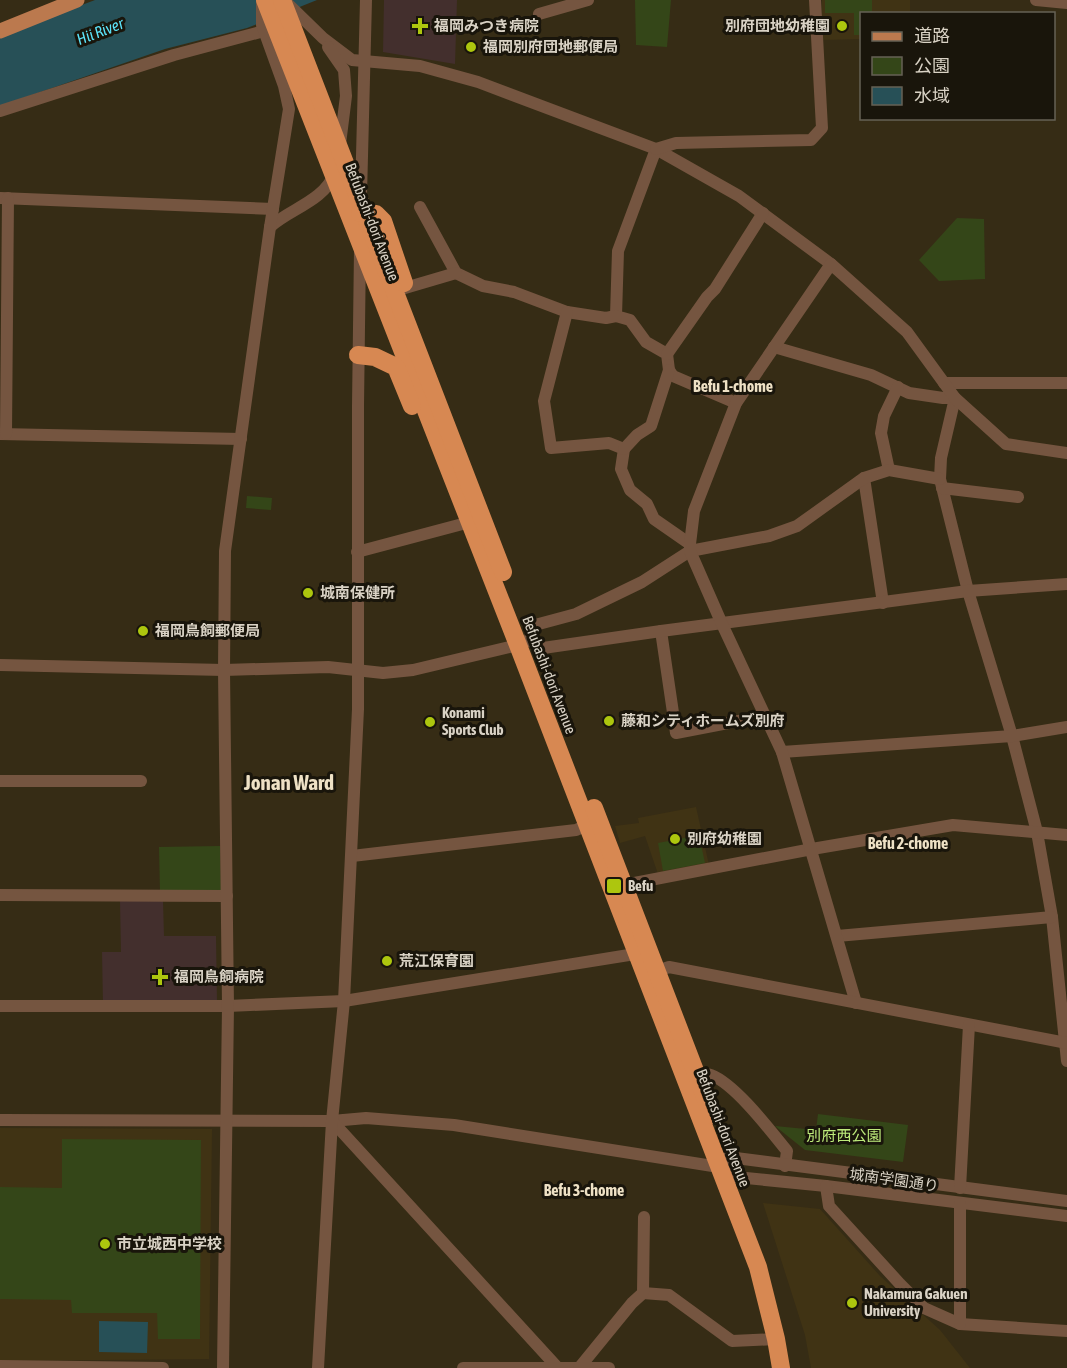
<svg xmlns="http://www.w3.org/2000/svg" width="1067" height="1368" viewBox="0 0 1067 1368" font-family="'Asap Condensed','Noto Sans JP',sans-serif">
  <rect width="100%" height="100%" fill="#362c15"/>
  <g fill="#403314">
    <polygon points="822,0 910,0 910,13 862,14 861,39 822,40"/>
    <polygon points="696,807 709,865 658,874 645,836 620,843 615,826 639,823 638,818"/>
    <polygon points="0,1128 212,1129 209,1359 0,1361"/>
    <polygon points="763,1203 820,1209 880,1276 940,1330 970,1368 811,1368 805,1335"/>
  </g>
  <g fill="#432f2d">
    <polygon points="384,0 457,0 455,64 383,52"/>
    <polygon points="163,900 164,936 216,936 217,1002 103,1005 102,952 121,952 120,901"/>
  </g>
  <g fill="#344618">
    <polygon points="635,0 671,0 667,47 636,45"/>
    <polygon points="825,0 872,0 872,13 862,14 861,35 854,35 854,13 825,13"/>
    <polygon points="957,218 984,219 985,279 939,281 919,260"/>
    <polygon points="247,496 272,498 271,510 246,508"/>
    <polygon points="699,835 705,863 663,871 658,843"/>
    <polygon points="220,846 221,890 160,892 159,847"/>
    <polygon points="818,1114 908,1125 903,1162 805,1150 775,1126 816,1130"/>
    <polygon points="62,1139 201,1140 200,1339 158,1339 157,1313 72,1313 71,1300 0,1299 0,1187 62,1188"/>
  </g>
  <g fill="#275057">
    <polygon points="95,0 317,0 247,28 165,49 0,106 0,36"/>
    <polygon points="99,1321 148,1322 147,1353 99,1352"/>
  </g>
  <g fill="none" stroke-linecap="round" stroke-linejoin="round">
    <g stroke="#755540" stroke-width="12">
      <polyline points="1036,0 1067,3"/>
      <polyline points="287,3 323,38 352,60 420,66 478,82 656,149 739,196 831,264"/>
      <polyline points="539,14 588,0"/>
      <polyline points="328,47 344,70 346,96 340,144"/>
      <polyline points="0,111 174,55 264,31"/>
      <polyline points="656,149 618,251 616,316 630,320 646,342 667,354 669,370 673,376 736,403"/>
      <polyline points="656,149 676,143 811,140 822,128 815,0"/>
      <polyline points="361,195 366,0"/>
      <polyline points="0,198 273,209"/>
      <polyline points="420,207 456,273 483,286 514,292 567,312 606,318 616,316"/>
      <path d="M270,227C291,208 323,202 335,173"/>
      <polyline points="405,288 456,273"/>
      <polyline points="567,312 544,401 551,448 609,443 624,449 621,469 630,490 647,504 654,519 690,544"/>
      <polyline points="774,347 871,375 909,393 943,398 955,398 941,458 940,479 968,591 1012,736 1037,832 1052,917 1067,1061"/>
      <polyline points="667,354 707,297 715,289 763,213"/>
      <polyline points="944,383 1067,383"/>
      <polyline points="0,434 241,439"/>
      <polyline points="6,434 8,198"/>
      <polyline points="624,449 637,435 651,426 669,370"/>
      <polyline points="889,470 881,433 884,416 898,387"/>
      <polyline points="864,478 883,603"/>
      <polyline points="942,488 1018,497"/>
      <polyline points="357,552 470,522"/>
      <polyline points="661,631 676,733 765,716"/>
      <polyline points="529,640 543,648 661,631 968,591 1067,584"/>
      <polyline points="0,665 224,670 328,667 383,673 413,670 518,645 529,640 535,625 576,614 642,582 690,551 769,536 797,526 864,478 889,470 940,479"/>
      <polyline points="782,752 1012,736 1067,727"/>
      <polyline points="0,781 141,781"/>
      <polyline points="352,856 576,830 587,825"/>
      <polyline points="624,885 812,849 953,825 1067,835"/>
      <polyline points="0,895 227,896"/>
      <polyline points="837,936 1052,917"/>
      <polyline points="856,1003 782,752 722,624 690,551 690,544 694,511 736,403 831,264 907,332 955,398 1006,444 1067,453"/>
      <polyline points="0,1006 228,1006 344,1001 635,954 657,971 669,967 1067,1043"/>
      <path d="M697,1075C701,1075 706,1073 711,1075C735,1084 770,1130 787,1151L785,1166"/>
      <polyline points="0,1120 332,1121 366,1118 454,1125 719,1167 736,1177 826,1186 1067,1216"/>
      <polyline points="332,1121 558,1368"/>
      <polyline points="719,1167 728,1157 1067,1201"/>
      <polyline points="826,1186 829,1206 900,1284 924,1308 960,1324 1067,1331"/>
      <polyline points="960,1188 969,1025"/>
      <polyline points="643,1293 669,1295 732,1341 776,1339"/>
      <polyline points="960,1324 960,1204"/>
      <polyline points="0,1366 163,1368"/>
      <polyline points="223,1368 228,1006 224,670 225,551 270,227 289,109 284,86 262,25 262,1"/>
      <polyline points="318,1368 332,1121 344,1001 358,709 358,406 360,249"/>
      <polyline points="463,1368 609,1368"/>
      <polyline points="579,1368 632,1303 643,1293 644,1217"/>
    </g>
    <polyline stroke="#bb794e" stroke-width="15" points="0,31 77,0"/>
    <g stroke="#d78852" stroke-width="18">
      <polyline points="265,0 518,645 758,1267 776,1339 781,1368"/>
      <polyline points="282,0 503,572"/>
      <polyline points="360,213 376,214 383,221 404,283"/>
      <polyline points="358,355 375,357 396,367 412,406"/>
      <polyline points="594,808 712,1115"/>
    </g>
  </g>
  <g fill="#adc60e" stroke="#19150b" stroke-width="2">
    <path d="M417 17h6v6h6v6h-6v6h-6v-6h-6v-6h6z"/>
    <circle cx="842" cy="26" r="6"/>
    <circle cx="471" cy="47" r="6"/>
    <circle cx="308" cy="593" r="6"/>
    <circle cx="143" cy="631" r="6"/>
    <circle cx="609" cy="721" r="6"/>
    <circle cx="430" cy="722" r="6"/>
    <circle cx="675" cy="839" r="6"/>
    <rect x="606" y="878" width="16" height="16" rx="3"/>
    <circle cx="387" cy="961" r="6"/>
    <path d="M157 968h6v6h6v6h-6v6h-6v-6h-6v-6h6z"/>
    <circle cx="105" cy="1244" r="6"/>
    <circle cx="852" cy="1303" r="6"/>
  </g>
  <g text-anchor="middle" stroke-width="6" stroke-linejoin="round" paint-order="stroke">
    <g font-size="15" font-weight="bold" fill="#d9d2c5" stroke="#19150b" text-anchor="start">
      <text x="434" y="31">福岡みつき病院</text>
      <text x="830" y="31" text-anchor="end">別府団地幼稚園</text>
      <text x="483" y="52">福岡別府団地郵便局</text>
      <text x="320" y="598">城南保健所</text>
      <text x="155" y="636">福岡鳥飼郵便局</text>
      <text x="442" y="718">Konami<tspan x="442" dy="17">Sports Club</tspan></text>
      <text x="621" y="726">藤和シティホームズ別府</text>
      <text x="687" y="844">別府幼稚園</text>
      <text x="628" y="891">Befu</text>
      <text x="399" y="966">荒江保育園</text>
      <text x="174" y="982">福岡鳥飼病院</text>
      <text x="117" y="1249">市立城西中学校</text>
      <text x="864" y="1299">Nakamura Gakuen<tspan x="864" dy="17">University</tspan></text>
    </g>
    <g font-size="15" fill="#d9d2c5" stroke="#19150b">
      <text transform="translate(372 222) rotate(69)" y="5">Befubashi-dori Avenue</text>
      <text transform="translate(549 675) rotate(69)" y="5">Befubashi-dori Avenue</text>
      <text transform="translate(723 1128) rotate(69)" y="5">Befubashi-dori Avenue</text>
      <text transform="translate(894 1180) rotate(8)" y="5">城南学園通り</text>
    </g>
    <g font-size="15" fill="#beeb7b" stroke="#19150b">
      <text x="844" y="1141">別府西公園</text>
    </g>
    <g font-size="16" font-style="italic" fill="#5ce3f9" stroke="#19150b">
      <text transform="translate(100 31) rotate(-21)" y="6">Hii River</text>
    </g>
    <g font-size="16" font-weight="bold" fill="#eee1c5" stroke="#19150b">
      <text x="733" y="392">Befu 1-chome</text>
      <text x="908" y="849">Befu 2-chome</text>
      <text x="584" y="1196">Befu 3-chome</text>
    </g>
    <g font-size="21" font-weight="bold" fill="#eee1c5" stroke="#19150b">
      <text x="289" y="790">Jonan Ward</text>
    </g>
  </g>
  <rect x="860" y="12" width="195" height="108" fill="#19150b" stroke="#666155" stroke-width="1.5"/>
  <rect x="872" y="32" width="30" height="9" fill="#bb794e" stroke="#666155" stroke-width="1.5"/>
  <text x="914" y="42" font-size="18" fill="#d9d2c5">道路</text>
  <rect x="872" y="57" width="30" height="18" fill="#344618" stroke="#666155" stroke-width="1.5"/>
  <text x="914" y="72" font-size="18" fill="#d9d2c5">公園</text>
  <rect x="872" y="87" width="30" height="18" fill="#275057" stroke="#666155" stroke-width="1.5"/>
  <text x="914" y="102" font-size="18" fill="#d9d2c5">水域</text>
</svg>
